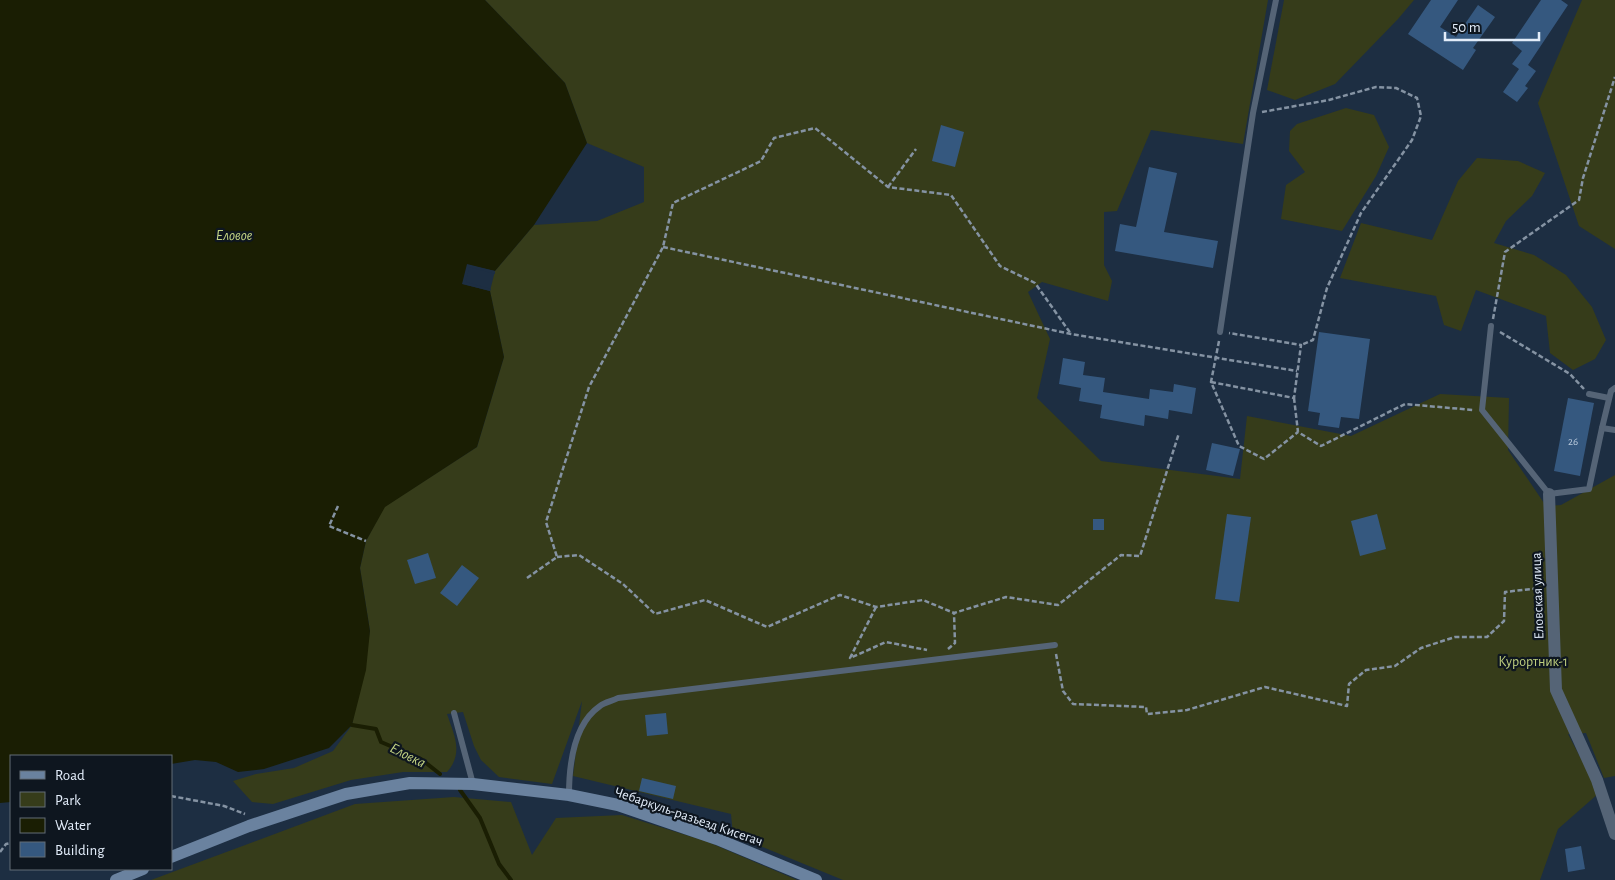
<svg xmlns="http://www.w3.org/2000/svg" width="1615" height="880" viewBox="0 0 1615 880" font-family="'Alegreya Sans',sans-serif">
  <rect width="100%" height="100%" fill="#1d2e42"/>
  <g fill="#363c1a">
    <path d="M485,0H1268L1243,144L1151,130L1117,211L1104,212V265L1112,281L1108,301L1042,282L1028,292L1050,339L1037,398L1101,461L1240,479L1247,416L1351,436L1440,394L1509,398L1508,450L1546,506L1561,505L1615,475V776L1604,778L1586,733L1568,734L1599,793L1558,829L1540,880H843L733,835L731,814L573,776L582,701L552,784L499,777L481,760L474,746L463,712L447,714C454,735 464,753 447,772H403L351,780L273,804L252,802L233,781L256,774L294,768L333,751L352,725L370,631L360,568L366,541L384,507L477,447L504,357L490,291L495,271L534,225L597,221L644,202V167L587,143L565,83Z"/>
    <polygon points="1284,0 1414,0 1398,19 1335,84 1295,100 1267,90"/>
    <polygon points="1582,0 1615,0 1615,249 1579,226 1538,103"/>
    <polygon points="1346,108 1374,115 1389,147 1376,176 1342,231 1281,219 1286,185 1305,172 1289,151 1290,131 1297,124"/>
    <polygon points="1477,158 1518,161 1545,173 1532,196 1506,221 1494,243 1534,255 1566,275 1592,307 1606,340 1595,359 1573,370 1550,353 1546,316 1476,290 1461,331 1444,325 1436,296 1340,278 1361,223 1432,240 1458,181"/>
    <polygon points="454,797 511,802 532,855 556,818 622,815 708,842 797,880 151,880 355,804"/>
  </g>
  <polygon fill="#1a1e03" points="0,0 485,0 565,83 587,143 534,225 495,271 468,265 463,284 490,291 504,357 477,447 385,507 366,541 360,568 370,631 366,670 352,725 329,748 264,769 238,772 216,762 195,760 171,764 171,756 11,756 11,802 0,803"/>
  <polygon fill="#1d2e42" points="467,264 495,271 495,274 469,267 466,282 491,289 490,291 462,284"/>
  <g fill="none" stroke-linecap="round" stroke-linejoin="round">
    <g stroke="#1a1e03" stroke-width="4">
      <polyline points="352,725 376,729 381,742 421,759 440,774"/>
      <polyline points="460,790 480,818 499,864 511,880"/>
    </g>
  </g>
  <g fill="#35587f">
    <polygon points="1431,0 1458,0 1440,27 1456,37 1478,5 1495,17 1473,48 1476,50 1463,70 1408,34"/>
    <polygon points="1541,0 1561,0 1568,5 1528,65 1536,71 1525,86 1528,88 1517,102 1503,92 1519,69 1512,64 1522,51 1512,43"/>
    <polygon points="941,125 964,132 955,167 932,161"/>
    <polygon points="1149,167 1177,173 1164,232 1218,241 1213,268 1115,251 1120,224 1136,227"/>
    <polygon points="1319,332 1370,339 1359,419 1341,417 1339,428 1318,425 1320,413 1308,411"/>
    <polygon points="1063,358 1085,362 1083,375 1105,378 1103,392 1149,399 1150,389 1173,392 1174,384 1196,388 1192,414 1169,410 1168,419 1145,415 1144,426 1100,418 1102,405 1079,401 1081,388 1059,384"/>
    <polygon points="1568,398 1594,403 1580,476 1554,471"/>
    <polygon points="1212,443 1240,449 1233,476 1206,470"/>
    <polygon points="1227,514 1251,517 1239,602 1215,599"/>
    <polygon points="1377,514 1386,549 1360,556 1351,521"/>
    <rect x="1093" y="519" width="11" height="11"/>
    <polygon points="428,553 436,578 415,584 407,560"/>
    <polygon points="462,565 479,578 457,606 440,593"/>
    <polygon points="666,713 668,734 647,736 645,715"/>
    <polygon points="642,778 676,786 673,799 639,791"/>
    <polygon points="1581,846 1585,869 1568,872 1565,849"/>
  </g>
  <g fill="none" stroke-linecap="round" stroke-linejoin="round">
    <g stroke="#8593a3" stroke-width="2.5" stroke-dasharray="5 2.5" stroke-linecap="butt">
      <polyline points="1262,112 1329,100 1376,87 1396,88 1417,98 1421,116 1412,140 1361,213 1327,288 1313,340 1301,345"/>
      <polyline points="888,187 916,149"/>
      <polyline points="663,247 1071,334 1297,371"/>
      <polyline points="1493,319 1505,252 1579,200 1583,178 1615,77"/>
      <polyline points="1500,332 1570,374 1584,389"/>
      <polyline points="1219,341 1211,382 1239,446 1264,459 1298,432"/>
      <polyline points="1211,382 1294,398 1301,345 1229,333"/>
      <polyline points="1294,398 1298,432 1321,446 1405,404 1473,410"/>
      <polyline points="338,506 329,526 366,541"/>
      <polyline points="557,557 579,555 623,584 655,614 705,600 767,627 840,595 876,607 923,600 954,613 1006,597 1058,605 1121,555 1140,556 1179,433"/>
      <polyline points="527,578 557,557 546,522 589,387 663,247 673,203 761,161 774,138 815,128 888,187 951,195 1000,266 1035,283 1071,334"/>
      <polyline points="876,607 850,658 886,642 927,650"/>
      <polyline points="948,649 955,643 954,613"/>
      <polyline points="1056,654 1063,691 1073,704 1146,707 1147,714 1187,710 1265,687 1347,706 1349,684 1366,670 1395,666 1421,648 1455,637 1487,637 1504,621 1505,592 1540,588"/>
      <polyline points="171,796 224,806 245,814"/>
      <polyline points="0,852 6,844 11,843"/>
    </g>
    <g stroke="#556476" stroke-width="6">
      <polyline points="1491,326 1482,410 1549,494 1589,489 1602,428 1615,430"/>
      <polyline points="1220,332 1253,113 1276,0"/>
      <polyline points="1589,394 1609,398"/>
      <polyline points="1602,428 1611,391 1615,388"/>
      <polyline points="454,713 473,784"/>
      <path d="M569,795C569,765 574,724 600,706C605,702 613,701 618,698L1055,645"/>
    </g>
    <polyline stroke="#556476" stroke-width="12" points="1549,494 1556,690 1597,780 1615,834"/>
    <g stroke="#6a829f" stroke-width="12">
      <polyline points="171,857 249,826 346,794 410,783 473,784 569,795 618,805 717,839 816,880"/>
      <polyline points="116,880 143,869"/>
    </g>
  </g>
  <g text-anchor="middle" stroke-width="4.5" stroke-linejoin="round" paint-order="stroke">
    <g font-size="11" fill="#b8c8db">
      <text x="1573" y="445">26</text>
    </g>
    <g font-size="14" fill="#e3edfa" stroke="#0e161f">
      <text transform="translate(1537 596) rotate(-92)" y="5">Еловская улица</text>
      <text transform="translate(689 816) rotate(19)" y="5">Чебаркуль-разъезд Кисегач</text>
    </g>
    <g font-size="14" fill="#c0d07f" stroke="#0e161f">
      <text x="1533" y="666">Курортник-1</text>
    </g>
    <g font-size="15" font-style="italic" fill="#c4d483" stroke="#0e161f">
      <text x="234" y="240">Еловое</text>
      <text transform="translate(408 755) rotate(27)" y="5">Еловка</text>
    </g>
  </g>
  <rect x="10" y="755" width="162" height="115" fill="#0e161f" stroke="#636c77"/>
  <rect x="20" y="771" width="25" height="8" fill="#6a829f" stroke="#636c77"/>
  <text x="55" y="780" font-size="15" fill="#e3edfa">Road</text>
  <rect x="20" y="792" width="25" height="15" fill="#363c1a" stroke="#636c77"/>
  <text x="55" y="805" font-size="15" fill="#e3edfa">Park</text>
  <rect x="20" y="818" width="25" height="15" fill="#1a1e03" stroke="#636c77"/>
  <text x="55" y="830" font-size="15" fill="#e3edfa">Water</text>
  <rect x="20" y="842" width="25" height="15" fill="#35587f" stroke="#636c77"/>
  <text x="55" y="855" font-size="15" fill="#e3edfa">Building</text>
  <path d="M1445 32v8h94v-8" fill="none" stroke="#e3edfa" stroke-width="2.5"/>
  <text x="1452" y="32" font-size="15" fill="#e3edfa" stroke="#0e161f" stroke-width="4" paint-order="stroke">50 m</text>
</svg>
